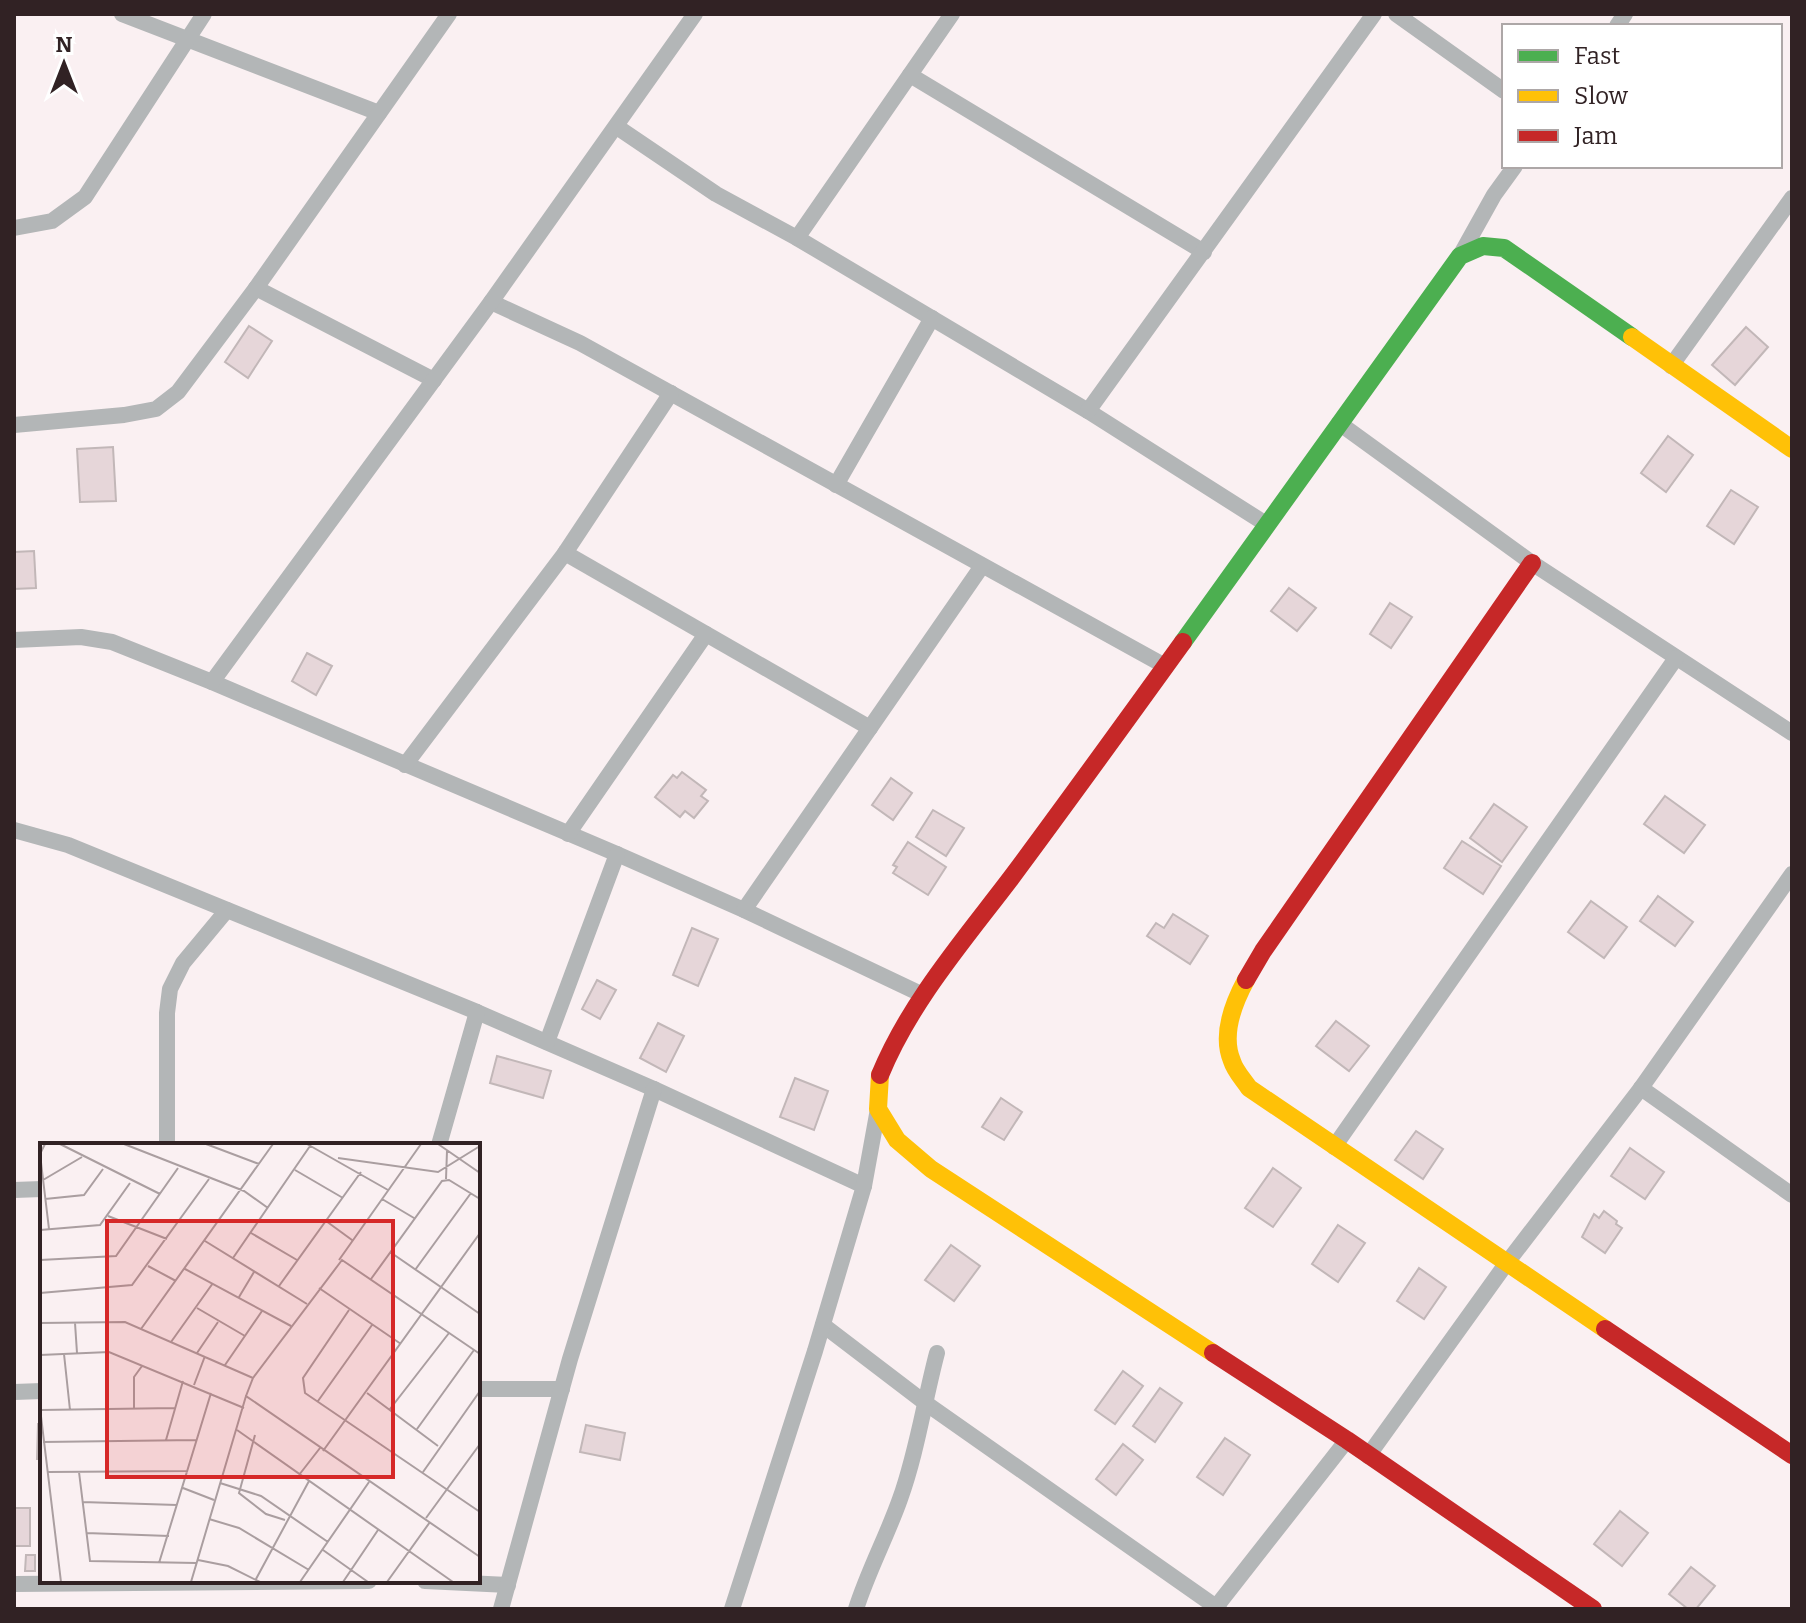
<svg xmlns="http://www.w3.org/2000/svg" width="1806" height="1623" viewBox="0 0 1806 1623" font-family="Bitter,serif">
  <rect width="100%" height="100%" fill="#faf0f2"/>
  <g fill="#e6d6d9" stroke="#c2b7b8" stroke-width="2">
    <polygon points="249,326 272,341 248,378 225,362"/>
    <polygon points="1746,327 1768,347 1735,385 1712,365"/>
    <polygon points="1668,436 1693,455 1666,492 1641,473"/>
    <polygon points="113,447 116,501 80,502 77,449"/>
    <polygon points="1731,490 1758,507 1734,544 1707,526"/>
    <polygon points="34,551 36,588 14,589 14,552"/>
    <polygon points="1289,588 1316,608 1297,631 1271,611"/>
    <polygon points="1390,603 1412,617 1391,648 1370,634"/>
    <polygon points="307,653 332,666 316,695 292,681"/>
    <polygon points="682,772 706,790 701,796 708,801 694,818 685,811 680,817 655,797 673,775 677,778"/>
    <polygon points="891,778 912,793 893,820 872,805"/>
    <polygon points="1665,796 1705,825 1684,853 1644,824"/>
    <polygon points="1494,804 1527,827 1502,862 1470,838"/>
    <polygon points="933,810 964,828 946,856 916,837"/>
    <polygon points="1462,841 1501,866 1483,894 1444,868"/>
    <polygon points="908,842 946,867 928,895 893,873 897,867 893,865"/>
    <polygon points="1658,896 1693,922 1675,946 1640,921"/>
    <polygon points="1591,901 1627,927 1604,958 1568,932"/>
    <polygon points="1173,914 1208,936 1190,964 1147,936 1156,923 1164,928"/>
    <polygon points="692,928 718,939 698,986 673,975"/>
    <polygon points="597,980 616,990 600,1019 582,1009"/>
    <polygon points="1336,1021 1369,1046 1349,1071 1316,1046"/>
    <polygon points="658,1023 684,1036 666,1072 640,1058"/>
    <polygon points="497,1056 551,1071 543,1098 490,1083"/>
    <polygon points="795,1078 828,1091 814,1130 780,1117"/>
    <polygon points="1001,1098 1022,1112 1004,1140 982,1127"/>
    <polygon points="1416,1131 1443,1149 1423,1179 1395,1160"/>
    <polygon points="1630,1148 1664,1172 1645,1199 1611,1176"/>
    <polygon points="1273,1168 1301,1188 1273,1227 1245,1208"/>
    <polygon points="1604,1211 1617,1221 1616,1224 1622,1228 1605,1253 1582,1237 1594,1214 1599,1218"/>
    <polygon points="1338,1225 1365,1243 1338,1282 1312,1264"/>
    <polygon points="951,1245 980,1266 954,1301 925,1280"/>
    <polygon points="1419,1268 1446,1287 1424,1319 1397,1301"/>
    <polygon points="1123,1371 1143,1386 1115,1424 1095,1410"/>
    <polygon points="1160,1388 1182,1403 1155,1442 1133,1426"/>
    <polygon points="38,1424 42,1424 42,1459 37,1459"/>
    <polygon points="586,1425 625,1433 620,1460 580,1452"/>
    <polygon points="1225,1438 1250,1455 1223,1495 1197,1477"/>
    <polygon points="1123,1444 1143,1460 1116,1495 1096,1479"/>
    <rect x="14" y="1508" width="16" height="38"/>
    <polygon points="1620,1511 1648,1533 1622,1566 1594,1544"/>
    <polygon points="26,1555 35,1555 35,1571 25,1571"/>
    <polygon points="1691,1567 1715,1586 1696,1609 1688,1609 1669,1594"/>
  </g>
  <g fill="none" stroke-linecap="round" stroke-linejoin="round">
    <g stroke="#b3b6b7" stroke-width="16">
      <polyline points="122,14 379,113"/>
      <polyline points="1396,14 1504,91"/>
      <polyline points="1617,26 1625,14"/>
      <polyline points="910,75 1204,252"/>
      <polyline points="617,127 716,194 797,238 1088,411 1266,524"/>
      <polyline points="14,228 52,221 85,197 204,14"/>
      <polyline points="797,238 952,14"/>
      <polyline points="1460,256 1494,195 1515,166"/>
      <polyline points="256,288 434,380"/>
      <polyline points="491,302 580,343 1165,666"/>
      <polyline points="1671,366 1792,198"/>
      <polyline points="1088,411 1374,14"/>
      <polyline points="1339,423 1532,563 1792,733"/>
      <polyline points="14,425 124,415 156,409 178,392 256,288 449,14"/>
      <polyline points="836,485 932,318"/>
      <polyline points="565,553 870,728"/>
      <polyline points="14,640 81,637 112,642 212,682 617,854 744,910 923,995"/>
      <polyline points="212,682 491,302 695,14"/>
      <polyline points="405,765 565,553 671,393"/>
      <polyline points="14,830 68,845 477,1012 654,1089 864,1186"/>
      <polyline points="568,834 706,634"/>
      <polyline points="744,910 982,566"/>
      <polyline points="547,1042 617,854"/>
      <polyline points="1641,1088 1792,1195"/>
      <polyline points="167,1145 167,1013 170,989 183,963 227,910"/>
      <polyline points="439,1145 477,1012"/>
      <polyline points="1334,1147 1676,658"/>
      <polyline points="14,1190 42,1189"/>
      <polyline points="823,1325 924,1402 1219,1609"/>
      <polyline points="478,1389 562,1389"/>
      <polyline points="14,1392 42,1391"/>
      <polyline points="1368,1456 1506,1264 1641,1088 1792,874"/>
      <polyline points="425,1581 508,1585"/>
      <polyline points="14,1584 369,1581"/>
      <polyline points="1216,1607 1347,1440"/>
      <polyline points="501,1609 570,1359 654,1089"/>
      <polyline points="732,1609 815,1351 864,1186 878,1109"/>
      <path d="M856,1609C868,1571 887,1536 900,1499C917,1452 924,1402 937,1353"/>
    </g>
    <polyline stroke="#4caf50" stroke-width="18" points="1183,642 1460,256 1483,246 1504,248 1632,337"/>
    <g stroke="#ffc107" stroke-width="18">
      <polyline points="1632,337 1792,449"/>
      <path d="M1246,980C1233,1004 1221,1035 1232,1061C1235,1071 1243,1079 1249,1088L1605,1329"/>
      <polyline points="880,1075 878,1109 897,1140 931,1169 1213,1353"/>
    </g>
    <g stroke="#c62828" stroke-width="18">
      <polyline points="1246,980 1263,951 1532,563"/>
      <path d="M880,1075C910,1002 964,940 1011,878C1069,800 1126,721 1183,642"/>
      <polyline points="1605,1329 1792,1455"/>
      <polyline points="1213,1353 1347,1440 1593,1609"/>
    </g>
  </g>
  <g transform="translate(40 1143)">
    <rect width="440" height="440" fill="#faf0f2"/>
    <path fill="none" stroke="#aa9ea0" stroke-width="2" d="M5,1L0,11L9,86M20,1L120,51M84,1L204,48L228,65M166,1L219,21M267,1L348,47M398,1L440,30M298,15L398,29L440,3M255,27L303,55M406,36L407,8M3,37L42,14M5,56L44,52L63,26M342,56L374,75M68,73L127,96M286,78L312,97M0,87L60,82L90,40M211,90L257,117M165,98L267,161M350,109L440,171M193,115L270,3M0,117L76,113L138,25M299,117L381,1M108,123L136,138M145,126L251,183M375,127L431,50M331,136L402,38L409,37L440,56M239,143L321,29M279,145L361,201M0,150L92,142L169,36M199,154L214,129M157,165L205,193M309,167L263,235L265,250L440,369M0,180L85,179L213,235M35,180L37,210M101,186L233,1M131,199L173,140M157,210L178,179M24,211L30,267M440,211L302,117L213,235L206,253L440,414M0,212L69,209L204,265M185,222L222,168M154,242L165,213M327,250L398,303M278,258L332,182M0,265L21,439M94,265V234L102,223M350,266L409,190M1,267L135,265M377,286L434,207M197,287L413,439M215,292L199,350L226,371L245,377M126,297L143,238M3,299L156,297M283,308L440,90M8,329L148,328M39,329L50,418L156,420M383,329L440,248M259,332L280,305M180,340L221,353L288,399M143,345L174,357M42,359L137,362M386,375L440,301M169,376L199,385L269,427M46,390L129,393M283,407L328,439M158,417L188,423L220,439M119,420L171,250M216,436L269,338M151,439L206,253M260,439L329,339M303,439L338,387M347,439L390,379"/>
    <path fill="#d62828" fill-opacity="0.15" stroke="#d62828" stroke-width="4" d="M67,78H353V334H67Z"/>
    <rect width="440" height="440" fill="none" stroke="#312224" stroke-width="4"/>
  </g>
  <rect width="1806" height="1623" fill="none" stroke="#312224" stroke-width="32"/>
  <rect x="1502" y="24" width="280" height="144" fill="#ffffff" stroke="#ada7a7" stroke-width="2"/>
  <rect x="1518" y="50" width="40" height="12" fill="#4caf50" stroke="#ada7a7" stroke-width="2"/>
  <text x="1574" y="64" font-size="24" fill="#312224">Fast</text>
  <rect x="1518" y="90" width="40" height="12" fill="#ffc107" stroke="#ada7a7" stroke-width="2"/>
  <text x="1574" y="104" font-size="24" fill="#312224">Slow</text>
  <rect x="1518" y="130" width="40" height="12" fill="#c62828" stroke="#ada7a7" stroke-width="2"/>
  <text x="1574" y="144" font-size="24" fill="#312224">Jam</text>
  <g transform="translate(64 64)" stroke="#ffffff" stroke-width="6" paint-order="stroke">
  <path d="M0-6L14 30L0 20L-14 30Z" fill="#312224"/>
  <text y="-12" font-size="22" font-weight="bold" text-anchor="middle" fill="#312224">N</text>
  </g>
</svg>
